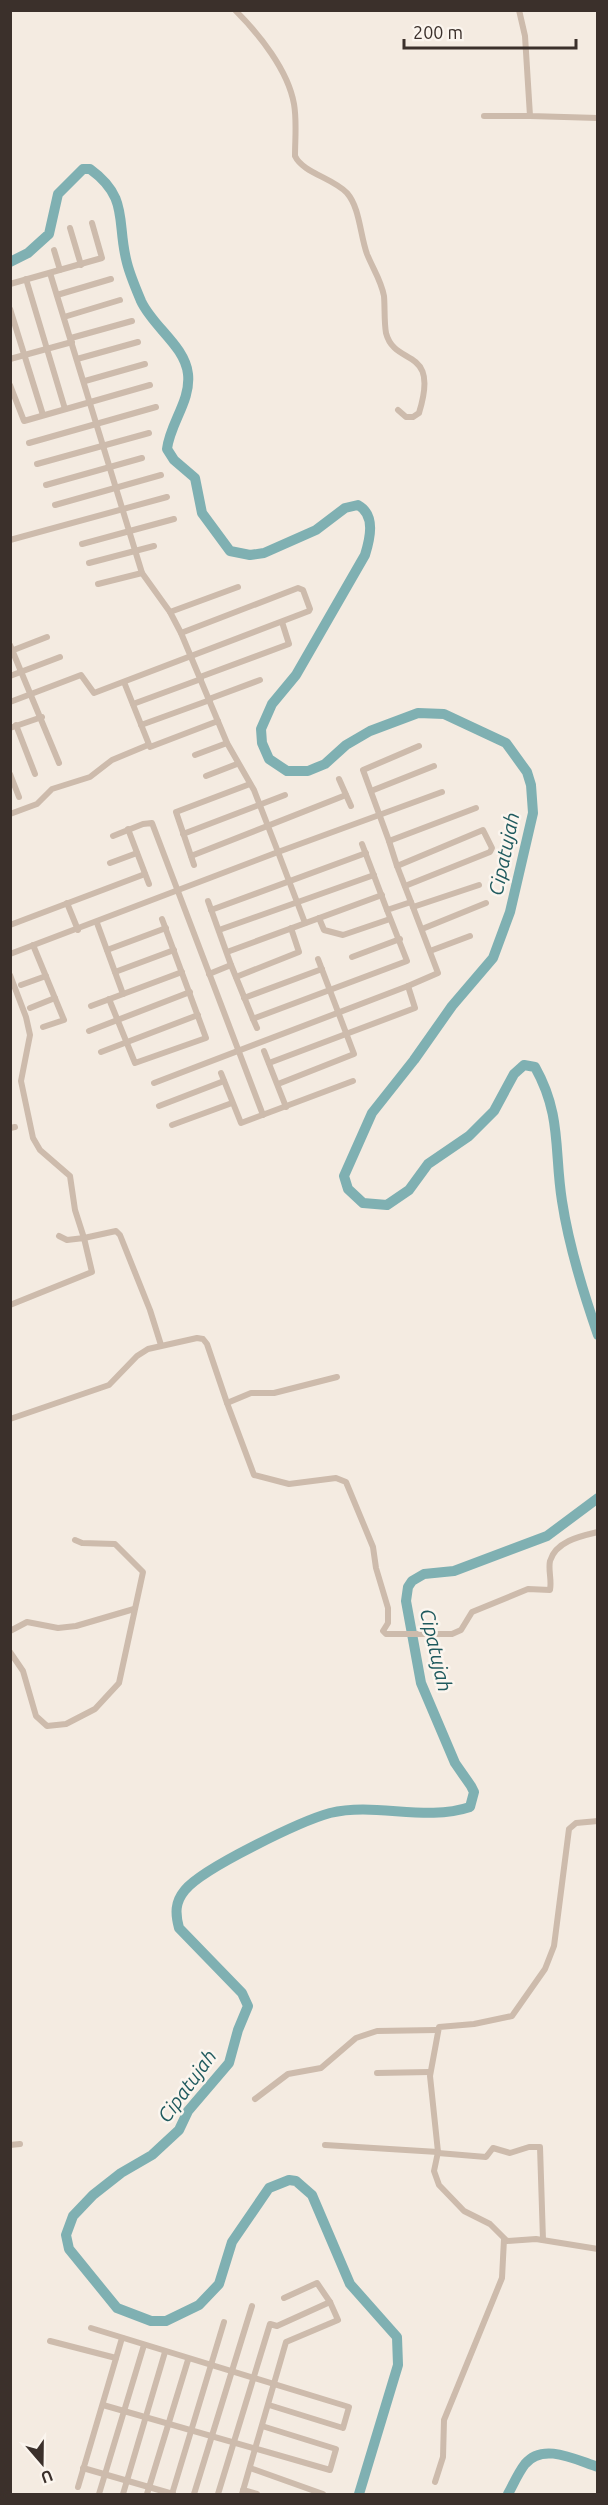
<svg xmlns="http://www.w3.org/2000/svg" width="608" height="2505" viewBox="0 0 608 2505" font-family="Ubuntu,sans-serif">
  <rect width="100%" height="100%" fill="#f4ebe1"/>
  <g fill="none" stroke-linecap="round" stroke-linejoin="round">
    <g stroke="#7fb0b2" stroke-width="10">
      <path d="M10,262L28,253L49,234L58,194L83,169H90C130,198 116,222 127,263C130,275 136,289 141,301C153,327 185,346 188,374C191,401 170,423 167,449L174,460L195,478L202,513L230,551L250,555L264,553L316,530L345,508L358,505C376,515 370,539 365,555L296,675L272,704L261,729L262,743L269,759L287,771H308L325,764L346,745L370,731L418,713L444,714L506,743L527,772L531,785L533,813L510,912L493,958L452,1006L414,1060L372,1113L344,1176L348,1189L363,1203L387,1205L409,1190L428,1164L469,1136L494,1111L514,1074L524,1065L535,1067C562,1115 554,1151 562,1201C569,1247 583,1292 598,1335"/>
      <path d="M359,2494L398,2365L397,2337L350,2284L312,2195L296,2181L289,2180L269,2188L232,2242L219,2284L199,2305L166,2321H151L117,2308L69,2249L66,2235L73,2216L93,2195L121,2173L152,2155L179,2130L188,2111L229,2063L238,2030L248,2006L242,1993L179,1928C175,1913 175,1902 185,1890C203,1868 301,1821 330,1813C376,1802 425,1822 470,1807L474,1792L471,1786L455,1763L421,1683L406,1601L408,1587L412,1581L424,1574L454,1571L547,1536L598,1498"/>
      <path d="M508,2494C513,2485 518,2473 525,2464C543,2442 576,2460 598,2467"/>
    </g>
    <g stroke="#cdbbac" stroke-width="6">
      <path d="M235,10C259,34 288,70 294,104C297,121 295,139 295,156C303,173 333,178 347,193C360,208 360,235 367,254C373,269 381,280 384,296C385,308 384,322 386,333C395,368 440,345 419,413L413,417H406L398,410"/>
      <polyline points="519,10 525,36 530,116 598,118"/>
      <polyline points="484,116 530,116"/>
      <polyline points="70,228 81,265"/>
      <polyline points="54,250 60,270"/>
      <polyline points="26,279 65,409"/>
      <polyline points="10,284 102,258 92,223"/>
      <polyline points="57,295 111,279"/>
      <polyline points="10,309 43,415"/>
      <polyline points="64,317 120,300"/>
      <polyline points="71,338 132,321"/>
      <polyline points="10,359 72,342"/>
      <polyline points="77,359 138,342"/>
      <polyline points="85,381 145,364"/>
      <polyline points="10,385 24,421 150,385"/>
      <polyline points="29,443 156,407"/>
      <polyline points="37,464 149,433"/>
      <polyline points="46,485 142,458"/>
      <polyline points="55,505 161,475"/>
      <polyline points="10,540 167,497"/>
      <polyline points="82,544 174,519"/>
      <polyline points="89,563 154,546"/>
      <polyline points="98,584 142,573"/>
      <polyline points="170,612 238,587"/>
      <polyline points="10,645 59,763"/>
      <polyline points="11,651 47,637"/>
      <polyline points="10,676 60,657"/>
      <polyline points="200,677 289,644 282,622"/>
      <polyline points="124,682 150,747 218,721"/>
      <polyline points="209,699 260,680"/>
      <polyline points="10,702 81,675 94,693 309,611 310,609 303,590 298,588 181,633"/>
      <polyline points="133,704 201,679"/>
      <polyline points="16,725 35,774"/>
      <polyline points="141,725 210,700"/>
      <polyline points="10,728 42,717"/>
      <polyline points="419,746 363,770 389,841 476,808"/>
      <polyline points="195,755 227,743"/>
      <polyline points="10,774 19,797"/>
      <polyline points="206,776 237,764"/>
      <polyline points="339,779 351,806"/>
      <polyline points="371,791 434,766"/>
      <polyline points="10,814 37,804 52,789 90,777 112,760 148,745"/>
      <polyline points="128,829 149,884"/>
      <polyline points="183,834 285,795"/>
      <polyline points="113,836 143,824 152,823 263,1115"/>
      <polyline points="389,841 397,866 483,830 492,848 490,852 405,886"/>
      <polyline points="362,844 387,910"/>
      <polyline points="191,856 346,795"/>
      <polyline points="110,863 137,853"/>
      <polyline points="194,865 176,812 250,784"/>
      <polyline points="397,866 411,902"/>
      <polyline points="208,901 231,965"/>
      <polyline points="67,903 78,930"/>
      <polyline points="413,907 479,885"/>
      <polyline points="211,910 366,853"/>
      <polyline points="319,918 324,930 343,935 390,919"/>
      <polyline points="97,923 123,994"/>
      <polyline points="305,923 278,852 442,792"/>
      <polyline points="10,925 145,874"/>
      <polyline points="422,929 486,903"/>
      <polyline points="219,930 374,875"/>
      <polyline points="33,945 64,1020 43,1027"/>
      <polyline points="107,950 166,928"/>
      <polyline points="430,951 470,936"/>
      <polyline points="227,952 382,895"/>
      <polyline points="10,954 278,852 254,790 227,743 181,633 170,612 142,573 50,273"/>
      <polyline points="352,957 400,939"/>
      <polyline points="115,972 174,950"/>
      <polyline points="209,974 231,965 253,1019 255,1018 407,961 387,910 411,902 438,973 408,986"/>
      <polyline points="10,975 26,1017 30,1035 21,1081 33,1138 40,1150 70,1176 75,1210 84,1238 116,1231 120,1235 150,1310 161,1345"/>
      <polyline points="236,977 299,952 291,928"/>
      <polyline points="21,985 46,976"/>
      <polyline points="244,998 322,969"/>
      <polyline points="109,999 135,1063 206,1038 162,919"/>
      <polyline points="91,1006 182,972"/>
      <polyline points="30,1008 55,998"/>
      <polyline points="253,1019 257,1028"/>
      <polyline points="89,1031 190,992"/>
      <polyline points="264,1051 286,1107"/>
      <polyline points="101,1052 198,1015"/>
      <polyline points="221,1073 241,1123 353,1081"/>
      <polyline points="154,1083 408,986 415,1008 269,1063"/>
      <polyline points="278,1084 354,1054 318,959"/>
      <polyline points="159,1106 224,1081"/>
      <polyline points="172,1125 232,1103"/>
      <polyline points="10,1128 15,1127"/>
      <polyline points="10,1305 92,1272 84,1238 67,1240 59,1236"/>
      <path d="M227,1403L254,1475L289,1484L336,1478L346,1482L373,1547L376,1568L388,1608V1623L383,1631L386,1634H452L461,1630L472,1612L528,1589L550,1590C552,1580 548,1570 550,1561C556,1541 581,1536 598,1532"/>
      <polyline points="10,1419 109,1385 137,1356 148,1349 197,1338 203,1339 207,1344 227,1403 251,1393 274,1393 337,1377"/>
      <polyline points="10,1631 27,1622 58,1628 76,1626 134,1609"/>
      <polyline points="10,1652 23,1671 36,1716 47,1726 66,1724 95,1709 119,1683 143,1572 115,1544 82,1543 75,1540"/>
      <polyline points="598,1821 576,1823 569,1829 554,1946 545,1969 512,2016 474,2024 439,2027 430,2076 438,2152 434,2171 439,2185 464,2211 490,2224 507,2241 536,2239 598,2249"/>
      <polyline points="377,2073 430,2072"/>
      <polyline points="255,2099 288,2074 321,2068 356,2038 377,2031 436,2030"/>
      <polyline points="10,2145 20,2144"/>
      <polyline points="325,2145 438,2152"/>
      <polyline points="438,2153 486,2157 493,2148 510,2153 529,2147 540,2147 543,2240"/>
      <polyline points="284,2298 317,2283 330,2302"/>
      <polyline points="91,2328 349,2407 343,2428 269,2405"/>
      <polyline points="50,2341 116,2358"/>
      <polyline points="103,2405 330,2470 336,2449 262,2426"/>
      <polyline points="83,2468 173,2494"/>
      <polyline points="250,2468 323,2494"/>
      <polyline points="435,2482 443,2457 444,2420 502,2278 504,2239"/>
      <polyline points="78,2487 122,2338"/>
      <polyline points="243,2490 257,2494"/>
      <polyline points="99,2494 144,2345"/>
      <polyline points="123,2494 165,2352"/>
      <polyline points="147,2494 188,2360"/>
      <polyline points="172,2494 224,2322"/>
      <polyline points="194,2494 252,2306"/>
      <polyline points="218,2494 270,2324 277,2326 330,2302 338,2320 286,2342 242,2494"/>
    </g>
  </g>
  <g text-anchor="middle" stroke-width="5" stroke-linejoin="round" paint-order="stroke">
    <g font-size="20" font-style="italic" fill="#1f5a5e" stroke="#fbf5ee">
      <text transform="translate(504 854) rotate(-78)" y="7">Cipatujah</text>
      <text transform="translate(436 1650) rotate(77)" y="7">Cipatujah</text>
      <text transform="translate(187 2086) rotate(-54)" y="7">Cipatujah</text>
    </g>
  </g>
  <rect width="608" height="2505" fill="none" stroke="#3b302b" stroke-width="24"/>
  <g transform="translate(42 2463) rotate(160)" stroke="#fbf5ee" stroke-width="4.5" paint-order="stroke">
  <path d="M0-4.5L10 22L0 15L-10 22Z" fill="#3b302b"/>
  <text y="-9" font-size="16" font-weight="bold" text-anchor="middle" fill="#3b302b">U</text>
  </g>
  <path d="M404 39v9h172v-9" fill="none" stroke="#3b302b" stroke-width="3"/>
  <text x="413" y="39" font-size="18" fill="#3b302b" stroke="#fbf5ee" stroke-width="4.5" paint-order="stroke">200 m</text>
</svg>
